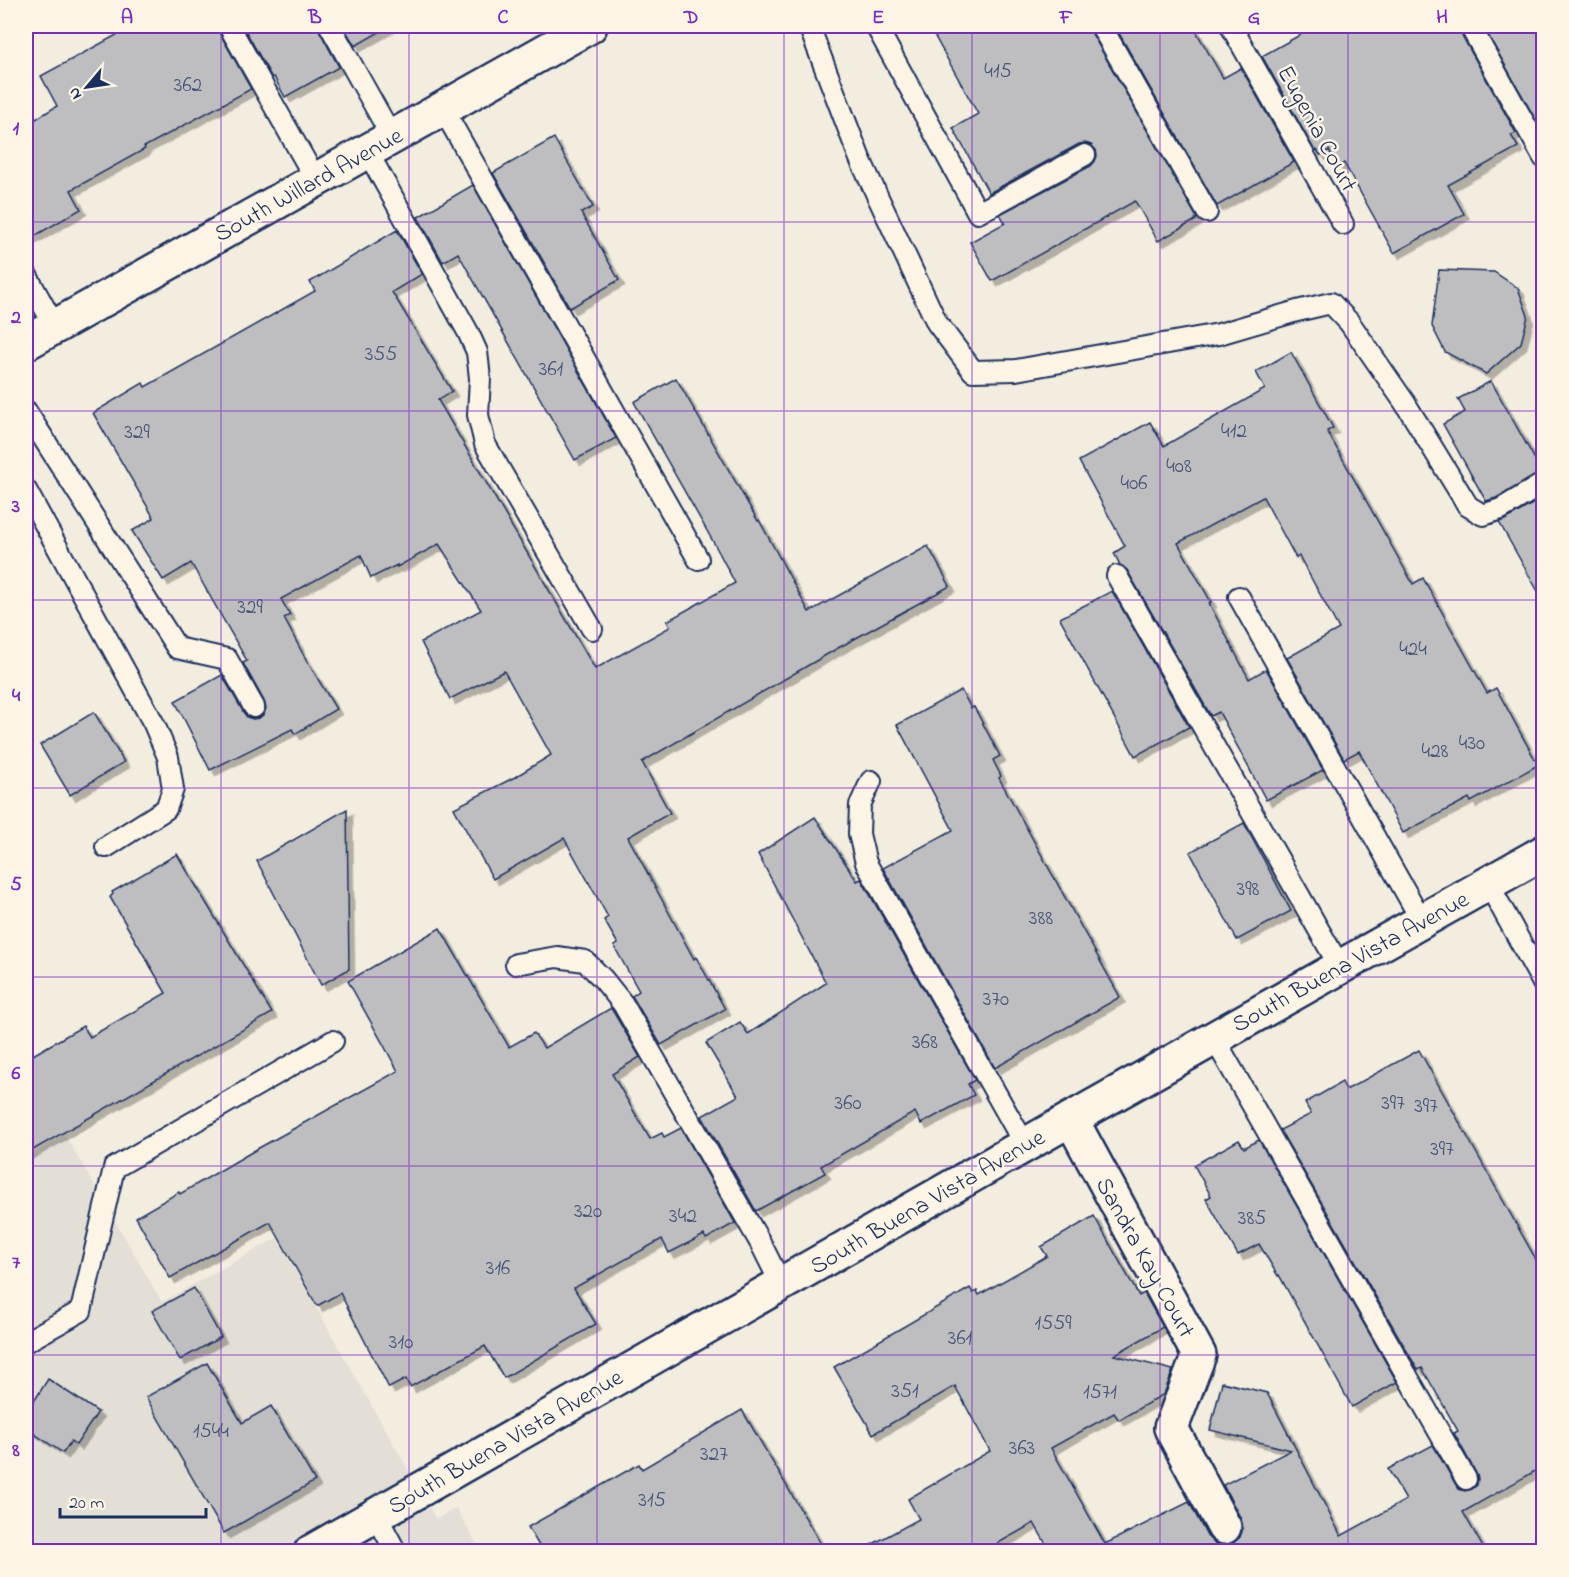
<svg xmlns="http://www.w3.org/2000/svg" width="1569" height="1577" viewBox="0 0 1569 1577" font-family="'Indie Flower',sans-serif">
  <defs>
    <filter id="shadow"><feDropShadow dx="5.5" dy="5.5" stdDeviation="0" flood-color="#0004"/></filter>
  </defs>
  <rect width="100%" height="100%" fill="#f3ede0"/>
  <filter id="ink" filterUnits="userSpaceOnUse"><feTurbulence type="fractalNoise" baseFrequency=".0167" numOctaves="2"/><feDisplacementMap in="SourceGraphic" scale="12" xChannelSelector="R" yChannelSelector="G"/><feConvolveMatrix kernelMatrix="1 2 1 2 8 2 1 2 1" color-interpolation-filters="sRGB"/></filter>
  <g filter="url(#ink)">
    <polygon fill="#e3dfd6" points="65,1135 162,1302 277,1238 436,1519 456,1508 481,1551 26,1551 26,1159"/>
    <g fill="#bebec0" stroke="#1b2f5e" stroke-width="1.5" filter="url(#shadow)">
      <polygon points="133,26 217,26 219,32 251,89 144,147 145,149 71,190 81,209 26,241 26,125 57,106 41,76"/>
      <polygon points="243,26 318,26 320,32 339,67 285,97 274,77 272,78"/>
      <polygon points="343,26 390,26 355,46"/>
      <polygon points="929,26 1089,26 1091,32 1197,218 1195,219 1196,220 1158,241 1135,201 992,281 970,242 1005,223 1000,214 1091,166 1095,161 1097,156 1096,150 1091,145 1085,143 1079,144 989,193 953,128 978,114"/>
      <polygon points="1115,26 1193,26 1223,78 1241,68 1294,162 1217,206"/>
      <polygon points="1316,26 1458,26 1460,32 1516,133 1511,135 1518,147 1448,185 1464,214 1394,253 1344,163 1338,167 1329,150 1320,155 1317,150 1315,151 1262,56"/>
      <polygon points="1483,26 1544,26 1544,119 1537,122"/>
      <polygon points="554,138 593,207 581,213 619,280 570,308 493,173"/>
      <polygon points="473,185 616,438 575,460 458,253 443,262 418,217"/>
      <polygon points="397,230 422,274 392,292 452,391 438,400 595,669 670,627 667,621 735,583 715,545 634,402 676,378 758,521 759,520 809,612 928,546 950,586 838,648 642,762 670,813 628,837 694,959 696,957 725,1009 661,1045 632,996 639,991 614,946 618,944 604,920 608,917 564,838 493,879 454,808 515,777 551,755 504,671 450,699 421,642 481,610 439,544 397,567 397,565 371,578 361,555 281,599 290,615 284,618 304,656 336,709 295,734 292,729 210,770 175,701 222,675 244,713 247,717 253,719 259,718 264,714 266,708 264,701 243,663 247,661 191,563 163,580 132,531 154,518 93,413 143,383 145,387 315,291 310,282"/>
      <polygon points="1439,270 1494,272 1518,288 1528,316 1521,343 1486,374 1445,352 1432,326"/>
      <polygon points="1291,352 1333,428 1327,431 1413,584 1423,578 1487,693 1496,688 1538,765 1471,802 1469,798 1403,833 1359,751 1344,759 1287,658 1339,629 1299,556 1296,558 1263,497 1178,543 1211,602 1209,603 1249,679 1266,669 1323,770 1266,800 1219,712 1211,716 1127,570 1120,565 1114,553 1125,546 1079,461 1150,422 1164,446 1265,389 1256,372"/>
      <polygon points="1491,381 1542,472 1496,498 1486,501 1443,424 1465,412 1458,399"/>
      <polygon points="1544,497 1544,602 1499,522 1507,519"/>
      <polygon points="1112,591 1189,727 1135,756 1060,618"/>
      <polygon points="961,690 971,708 974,707 1000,756 993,760 1001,776 999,778 1120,997 995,1068 883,868 953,830 897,725"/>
      <polygon points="94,712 124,762 70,795 40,745"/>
      <polygon points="347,809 349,969 321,985 257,861"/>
      <polygon points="815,817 857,881 861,879 975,1080 968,1084 974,1095 921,1124 915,1112 821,1166 825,1173 756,1211 702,1116 738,1096 706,1043 740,1022 748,1034 826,983 758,854"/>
      <polygon points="1244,823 1291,911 1237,940 1190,852"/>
      <polygon points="177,854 272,1013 26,1154 26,1059 83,1026 90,1037 166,993 110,897 113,894 112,892"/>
      <polygon points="440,928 509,1047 534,1033 544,1048 611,1008 640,1057 612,1074 650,1139 662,1133 664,1137 681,1128 735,1223 706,1239 704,1235 669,1253 662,1239 574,1288 596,1324 504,1378 485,1346 410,1387 406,1379 389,1388 340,1293 317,1306 270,1222 170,1278 136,1217 179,1192 180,1194 257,1149 398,1071 348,981"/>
      <polygon points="1419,1050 1544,1274 1544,1466 1463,1512 1485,1551 1050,1551 1034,1523 984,1551 860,1551 919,1519 908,1499 990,1451 955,1386 873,1434 834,1367 970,1288 973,1293 977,1291 979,1295 1047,1256 1041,1247 1094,1216 1139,1296 1144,1293 1163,1327 1114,1355 1173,1370 1164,1394 1119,1420 1114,1413 1051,1448 1105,1544 1189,1502 1207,1536 1214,1543 1224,1546 1232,1544 1240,1537 1243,1528 1241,1519 1223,1485 1291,1450 1210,1430 1222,1382 1267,1393 1341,1536 1406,1500 1388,1469 1433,1445 1456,1485 1459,1489 1465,1491 1472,1489 1477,1485 1478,1478 1476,1473 1454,1433 1458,1431 1422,1368 1418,1370 1280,1130 1311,1114 1305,1103 1342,1082 1346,1090"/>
      <polygon points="1239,1140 1244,1148 1259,1140 1397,1382 1352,1407 1279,1275 1278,1276 1259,1244 1238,1255 1206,1199 1211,1196 1194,1165"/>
      <polygon points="194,1288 221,1337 180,1360 152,1311"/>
      <polygon points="207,1363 242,1423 271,1406 315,1481 224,1533 146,1397"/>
      <polygon points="48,1379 98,1412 76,1445 71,1441 63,1453 26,1428 26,1414"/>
      <polygon points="742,1410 825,1551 542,1551 528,1527 639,1464 642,1469"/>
    </g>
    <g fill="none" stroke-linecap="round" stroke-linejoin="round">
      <defs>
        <g id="service">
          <polyline points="229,26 316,180"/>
          <polyline points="330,26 392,137"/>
          <polyline points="809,26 860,159 937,323 973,371 1016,370 1219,334 1297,311 1331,303 1349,322 1405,403 1468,506 1483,515 1501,509 1544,483"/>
          <polyline points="876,26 978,213 1085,155"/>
          <polyline points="1101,26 1207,212"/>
          <polyline points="1231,26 1343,224"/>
          <polyline points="1470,26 1544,158"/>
          <polyline points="443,109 698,559"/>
          <polyline points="367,151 468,332 477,352 480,378 478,415 485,444 592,629"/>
          <polyline points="26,274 55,327"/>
          <polyline points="26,411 177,648 227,659 254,707"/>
          <polyline points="26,490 154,724 168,757 173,789 166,809 106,847"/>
          <polyline points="1117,576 1340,967"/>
          <polyline points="1239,597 1422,921"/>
          <polyline points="871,781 860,805 859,834 866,863 1025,1145"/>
          <polyline points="1488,883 1544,985"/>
          <polyline points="516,964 557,957 585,961 603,979 623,1004 761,1244 781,1284"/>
          <polyline points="1214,1038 1466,1479"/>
          <polyline points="29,1340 81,1311 114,1168 333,1041"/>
          <polyline points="376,1515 396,1552"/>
        </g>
        <g id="minor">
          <polyline points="26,343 590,26"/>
          <polyline points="1071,1119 1199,1355 1171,1428 1224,1527"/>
          <polyline points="311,1552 1071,1119 1544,852"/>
        </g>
      </defs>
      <use href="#service" stroke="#1b2f5e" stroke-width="24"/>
      <use href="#minor" stroke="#1b2f5e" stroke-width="38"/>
      <use href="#service" stroke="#fcf5e5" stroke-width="20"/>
      <use href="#minor" stroke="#fcf5e5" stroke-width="33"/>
    </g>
  </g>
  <path fill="none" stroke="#7b2cbf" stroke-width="1.5" stroke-opacity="0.55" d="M221,26V1552M409,26V1552M597,26V1552M784,26V1552M972,26V1552M1160,26V1552M1348,26V1552M26,222H1544M26,411H1544M26,600H1544M26,788H1544M26,977H1544M26,1166H1544M26,1355H1544"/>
  <g text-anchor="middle" stroke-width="5" stroke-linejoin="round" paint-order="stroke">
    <g font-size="21" fill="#445376">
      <text x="998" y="77">415</text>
      <text x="188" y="91">362</text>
      <text x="381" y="360">355</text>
      <text x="551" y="375">361</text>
      <text x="1234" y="437">412</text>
      <text x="137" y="438">329</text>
      <text x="1179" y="472">408</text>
      <text x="1134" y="489">406</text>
      <text x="250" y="613">329</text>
      <text x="1413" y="655">424</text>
      <text x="1472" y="749">430</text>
      <text x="1435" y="757">428</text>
      <text x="1248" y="895">398</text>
      <text x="1041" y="924">388</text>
      <text x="996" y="1005">370</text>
      <text x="925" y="1048">368</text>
      <text x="848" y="1109">360</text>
      <text x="1393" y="1109">397</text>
      <text x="1426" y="1112">397</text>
      <text x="1442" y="1155">397</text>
      <text x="588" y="1217">320</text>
      <text x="683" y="1222">342</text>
      <text x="1252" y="1224">385</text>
      <text x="498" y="1274">316</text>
      <text x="1053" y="1329">1559</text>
      <text x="960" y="1344">361</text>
      <text x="401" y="1348">310</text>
      <text x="905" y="1397">351</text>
      <text x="1100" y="1398">1571</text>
      <text x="211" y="1437">1544</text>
      <text x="1022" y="1454">363</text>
      <text x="714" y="1460">327</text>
      <text x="652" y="1506">315</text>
    </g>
    <g font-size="24" fill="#1b2f5e" stroke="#fcf5e5">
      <text transform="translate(1318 128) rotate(61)" y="8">Eugenia Court</text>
      <text transform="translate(308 184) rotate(-29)" y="8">South Willard Avenue</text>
      <text transform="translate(1350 961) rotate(-29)" y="8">South Buena Vista Avenue</text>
      <text transform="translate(927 1201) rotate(-30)" y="8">South Buena Vista Avenue</text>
      <text transform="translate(1146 1257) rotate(61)" y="8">Sandra Kay Court</text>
      <text transform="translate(505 1441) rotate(-30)" y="8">South Buena Vista Avenue</text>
    </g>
  </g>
  <rect width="1569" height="1577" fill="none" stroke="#fcf5e5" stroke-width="66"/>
  <g transform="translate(87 87) rotate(241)" stroke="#fcf5e5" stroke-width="4.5" paint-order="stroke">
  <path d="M0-4.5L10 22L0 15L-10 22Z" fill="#1b2f5e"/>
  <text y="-9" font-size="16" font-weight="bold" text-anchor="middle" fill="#1b2f5e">N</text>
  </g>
  <path d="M60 1508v9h146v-9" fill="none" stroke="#1b2f5e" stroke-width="3"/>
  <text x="69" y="1508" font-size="18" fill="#1b2f5e" stroke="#fcf5e5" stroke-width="4.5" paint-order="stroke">20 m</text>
  <rect x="33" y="33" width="1503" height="1511" fill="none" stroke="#7b2cbf" stroke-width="2"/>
  <g font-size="20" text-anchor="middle" font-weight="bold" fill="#7b2cbf">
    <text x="127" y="23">A</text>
    <text x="315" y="23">B</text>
    <text x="503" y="23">C</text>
    <text x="691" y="23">D</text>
    <text x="878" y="23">E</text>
    <text x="1066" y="23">F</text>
    <text x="1254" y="23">G</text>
    <text x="1442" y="23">H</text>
    <text x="16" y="134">1</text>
    <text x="16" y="323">2</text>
    <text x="16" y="512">3</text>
    <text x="16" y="701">4</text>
    <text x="16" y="890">5</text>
    <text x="16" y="1079">6</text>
    <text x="16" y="1268">7</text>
    <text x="16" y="1456">8</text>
  </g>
</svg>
